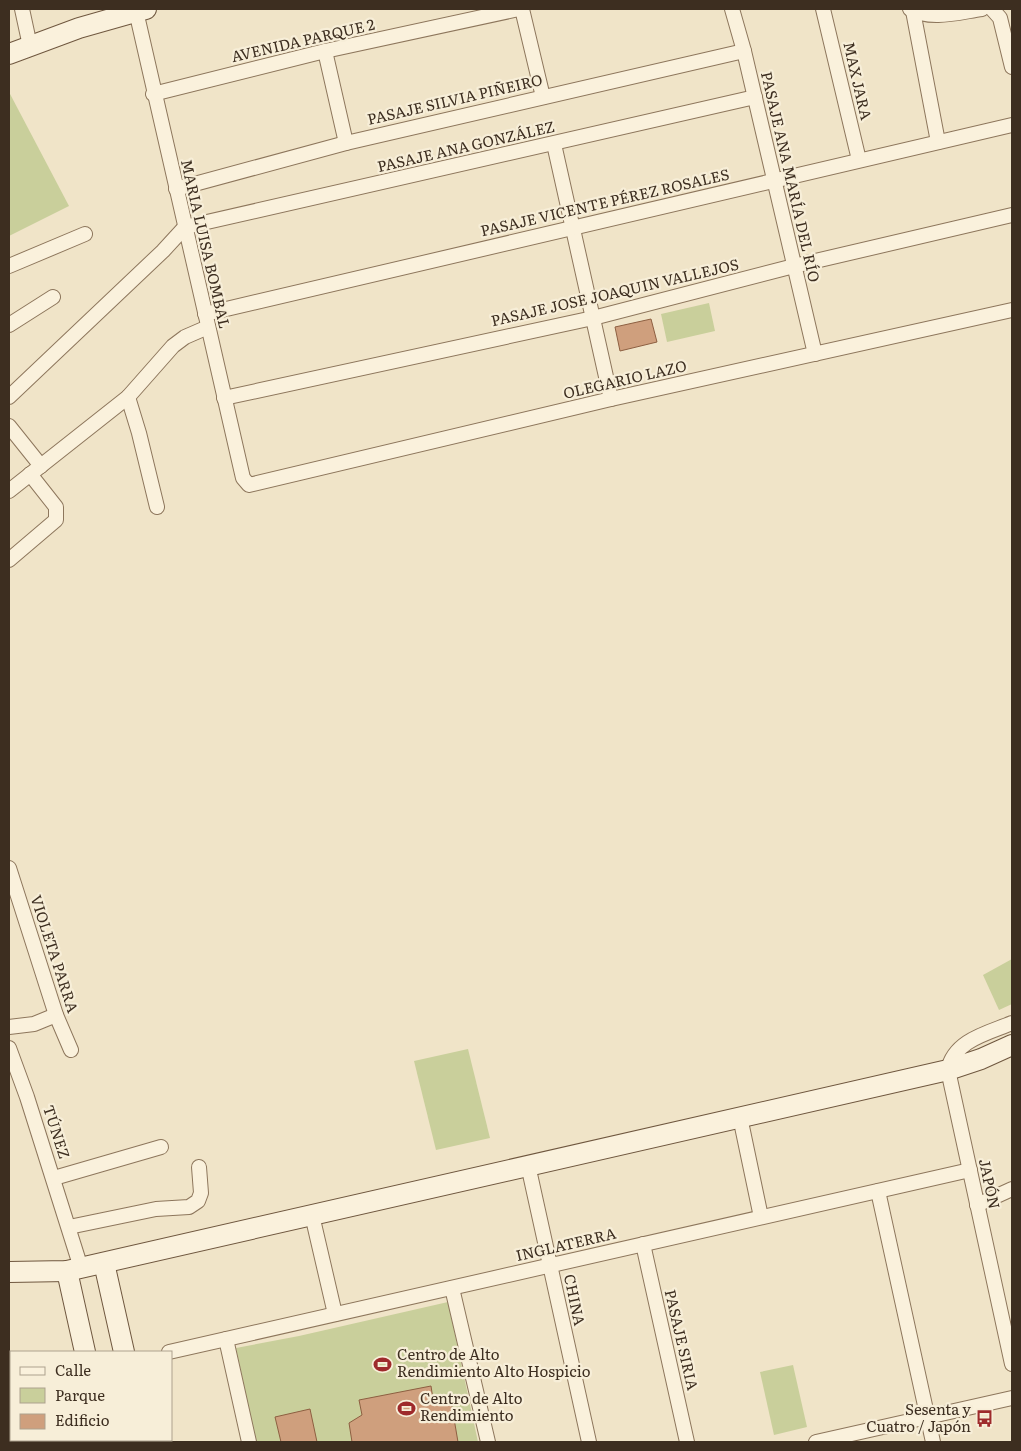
<svg xmlns="http://www.w3.org/2000/svg" width="1021" height="1451" viewBox="0 0 1021 1451" font-family="Literata,serif">
  <rect width="100%" height="100%" fill="#f0e4c8"/>
  <g fill="#c9cf9b">
    <polygon points="9,92 69,206 9,236"/>
    <polygon points="709,303 715,331 667,342 661,314"/>
    <polygon points="1012,959 1012,1004 999,1010 983,975"/>
    <polygon points="468,1049 490,1138 436,1150 414,1061"/>
    <polygon points="448,1302 478,1442 256,1442 236,1348 299,1336"/>
    <polygon points="793,1365 807,1427 774,1435 760,1372"/>
  </g>
  <g fill="#cf9f7d" stroke="#8d5f41">
    <polygon points="651,319 657,342 620,351 615,327"/>
    <polygon points="431,1386 433,1399 451,1401 458,1442 352,1442 349,1423 362,1415 359,1400"/>
    <polygon points="310,1409 317,1442 281,1442 275,1417"/>
  </g>
  <g fill="none" stroke-linecap="round" stroke-linejoin="round">
    <defs>
      <g id="street">
        <polyline points="22,9 30,46"/>
        <polyline points="522,9 543,97"/>
        <polyline points="732,9 744,51 815,354"/>
        <polyline points="823,9 859,160"/>
        <path d="M910,9C931,21 960,12 982,9"/>
        <polyline points="992,9 1000,18 1012,67"/>
        <polyline points="136,11 243,478 249,485 611,399 1012,310"/>
        <polyline points="913,11 938,142"/>
        <polyline points="325,51 346,143"/>
        <polyline points="153,94 325,51 519,9"/>
        <polyline points="554,144 611,399"/>
        <polyline points="176,189 346,143 744,51"/>
        <polyline points="9,266 85,234"/>
        <polyline points="205,314 1012,125"/>
        <polyline points="9,325 53,297"/>
        <polyline points="9,397 163,251 185,227 755,97"/>
        <polyline points="128,397 139,433 157,507"/>
        <polyline points="224,398 593,318 794,266 1012,215"/>
        <polyline points="9,426 41,466"/>
        <polyline points="9,491 128,397 173,346 185,337 208,327"/>
        <polyline points="9,560 56,520 56,507 30,474"/>
        <polyline points="9,868 56,1015 71,1050"/>
        <path d="M1012,1023C988,1033 954,1040 948,1070L1012,1364"/>
        <polyline points="9,1027 34,1024 56,1015"/>
        <polyline points="9,1048 27,1097 81,1268"/>
        <polyline points="740,1117 761,1217"/>
        <polyline points="528,1165 589,1442"/>
        <polyline points="54,1178 161,1147"/>
        <polyline points="878,1191 933,1442"/>
        <polyline points="977,1205 1012,1189"/>
        <polyline points="312,1215 335,1314"/>
        <polyline points="69,1227 156,1209 189,1207 198,1201 201,1193 199,1167"/>
        <polyline points="643,1244 687,1442"/>
        <polyline points="452,1288 488,1442"/>
        <polyline points="226,1339 249,1442"/>
        <polyline points="169,1352 970,1170"/>
        <polyline points="9,1375 11,1375"/>
        <polyline points="816,1442 1012,1398"/>
      </g>
      <g id="secondary">
        <polyline points="9,54 79,28 146,9"/>
        <polyline points="104,1263 124,1352"/>
        <polyline points="67,1271 85,1352"/>
        <polyline points="9,1272 67,1271 948,1070 981,1059 1012,1045"/>
        <polyline points="104,1440 105,1442"/>
        <polyline points="143,1440 144,1442"/>
      </g>
    </defs>
    <use href="#street" stroke="#8d765c" stroke-width="16"/>
    <use href="#secondary" stroke="#6f573f" stroke-width="22"/>
    <use href="#street" stroke="#faf1dc" stroke-width="14"/>
    <use href="#secondary" stroke="#faf1dc" stroke-width="20"/>
  </g>
  <defs>
    <symbol id="stadium-bare" viewBox="-9 -9 18 18"><path d="M0-5a6.5 5 0 1 0 0 10a6.5 5 0 1 0 0-10ZM-3.5-1.8h7v3.6h-7Z" fill="#9e2a2b" stroke="#f7eed8" stroke-width="2.5" paint-order="stroke"/></symbol>
    <symbol id="bus-bare" viewBox="-9 -9 18 18"><path d="M-5-6H5V4H4V6H2V4H-2V6H-4V4H-5ZM-3.5-4V0h7V-4ZM-3.5 1.2v1.5H-2V1.2ZM2 1.2v1.5H3.5V1.2Z" fill="#9e2a2b" stroke="#f7eed8" stroke-width="2.5" paint-order="stroke"/></symbol>
  </defs>
  <g fill-rule="evenodd">
    <use href="#stadium-bare" x="370" y="1352" width="25" height="25"/>
    <use href="#stadium-bare" x="394" y="1396" width="25" height="25"/>
    <use href="#bus-bare" x="972" y="1406" width="25" height="25"/>
  </g>
  <g text-anchor="middle" stroke-width="4.5" stroke-linejoin="round" paint-order="stroke">
    <g font-size="15" fill="#3d2e20" stroke="#f7eed8">
      <text transform="translate(303 41) rotate(-13)" y="5">AVENIDA PARQUE 2</text>
      <text transform="translate(857 81) rotate(77)" y="5">MAX JARA</text>
      <text transform="translate(455 100) rotate(-13)" y="5">PASAJE SILVIA PIÑEIRO</text>
      <text transform="translate(466 147) rotate(-13)" y="5">PASAJE ANA GONZÁLEZ</text>
      <text transform="translate(790 177) rotate(77)" y="5">PASAJE ANA MARÍA DEL RÍO</text>
      <text transform="translate(605 203) rotate(-13)" y="5">PASAJE VICENTE PÉREZ ROSALES</text>
      <text transform="translate(205 244) rotate(77)" y="5">MARIA LUISA BOMBAL</text>
      <text transform="translate(615 293) rotate(-13)" y="5">PASAJE JOSE JOAQUIN VALLEJOS</text>
      <text transform="translate(625 380) rotate(-13)" y="5">OLEGARIO LAZO</text>
      <text transform="translate(54 954) rotate(72)" y="5">VIOLETA PARRA</text>
      <text transform="translate(56 1132) rotate(72)" y="5">TÚNEZ</text>
      <text transform="translate(989 1184) rotate(78)" y="5">JAPÓN</text>
      <text transform="translate(566 1245) rotate(-13)" y="5">INGLATERRA</text>
      <text transform="translate(574 1300) rotate(78)" y="5">CHINA</text>
      <text transform="translate(681 1340) rotate(77)" y="5">PASAJE SIRIA</text>
    </g>
    <g font-size="15" fill="#3d2e20" stroke="#f7eed8" text-anchor="start">
      <text x="397" y="1360">Centro de Alto<tspan x="397" dy="17">Rendimiento Alto Hospicio</tspan></text>
      <text x="420" y="1404">Centro de Alto<tspan x="420" dy="17">Rendimiento</tspan></text>
      <text x="971" y="1415" text-anchor="end">Sesenta y<tspan x="971" dy="17">Cuatro / Japón</tspan></text>
    </g>
  </g>
  <rect width="1021" height="1451" fill="none" stroke="#3d2e20" stroke-width="20"/>
  <rect x="10" y="1351" width="162" height="90" fill="#f7eed8" stroke="#ada18e"/>
  <rect x="20" y="1367" width="25" height="8" fill="#faf1dc" stroke="#ada18e"/>
  <text x="55" y="1376" font-size="15" fill="#3d2e20">Calle</text>
  <rect x="20" y="1388" width="25" height="15" fill="#c9cf9b" stroke="#ada18e"/>
  <text x="55" y="1401" font-size="15" fill="#3d2e20">Parque</text>
  <rect x="20" y="1414" width="25" height="15" fill="#cf9f7d" stroke="#ada18e"/>
  <text x="55" y="1426" font-size="15" fill="#3d2e20">Edificio</text>
</svg>
